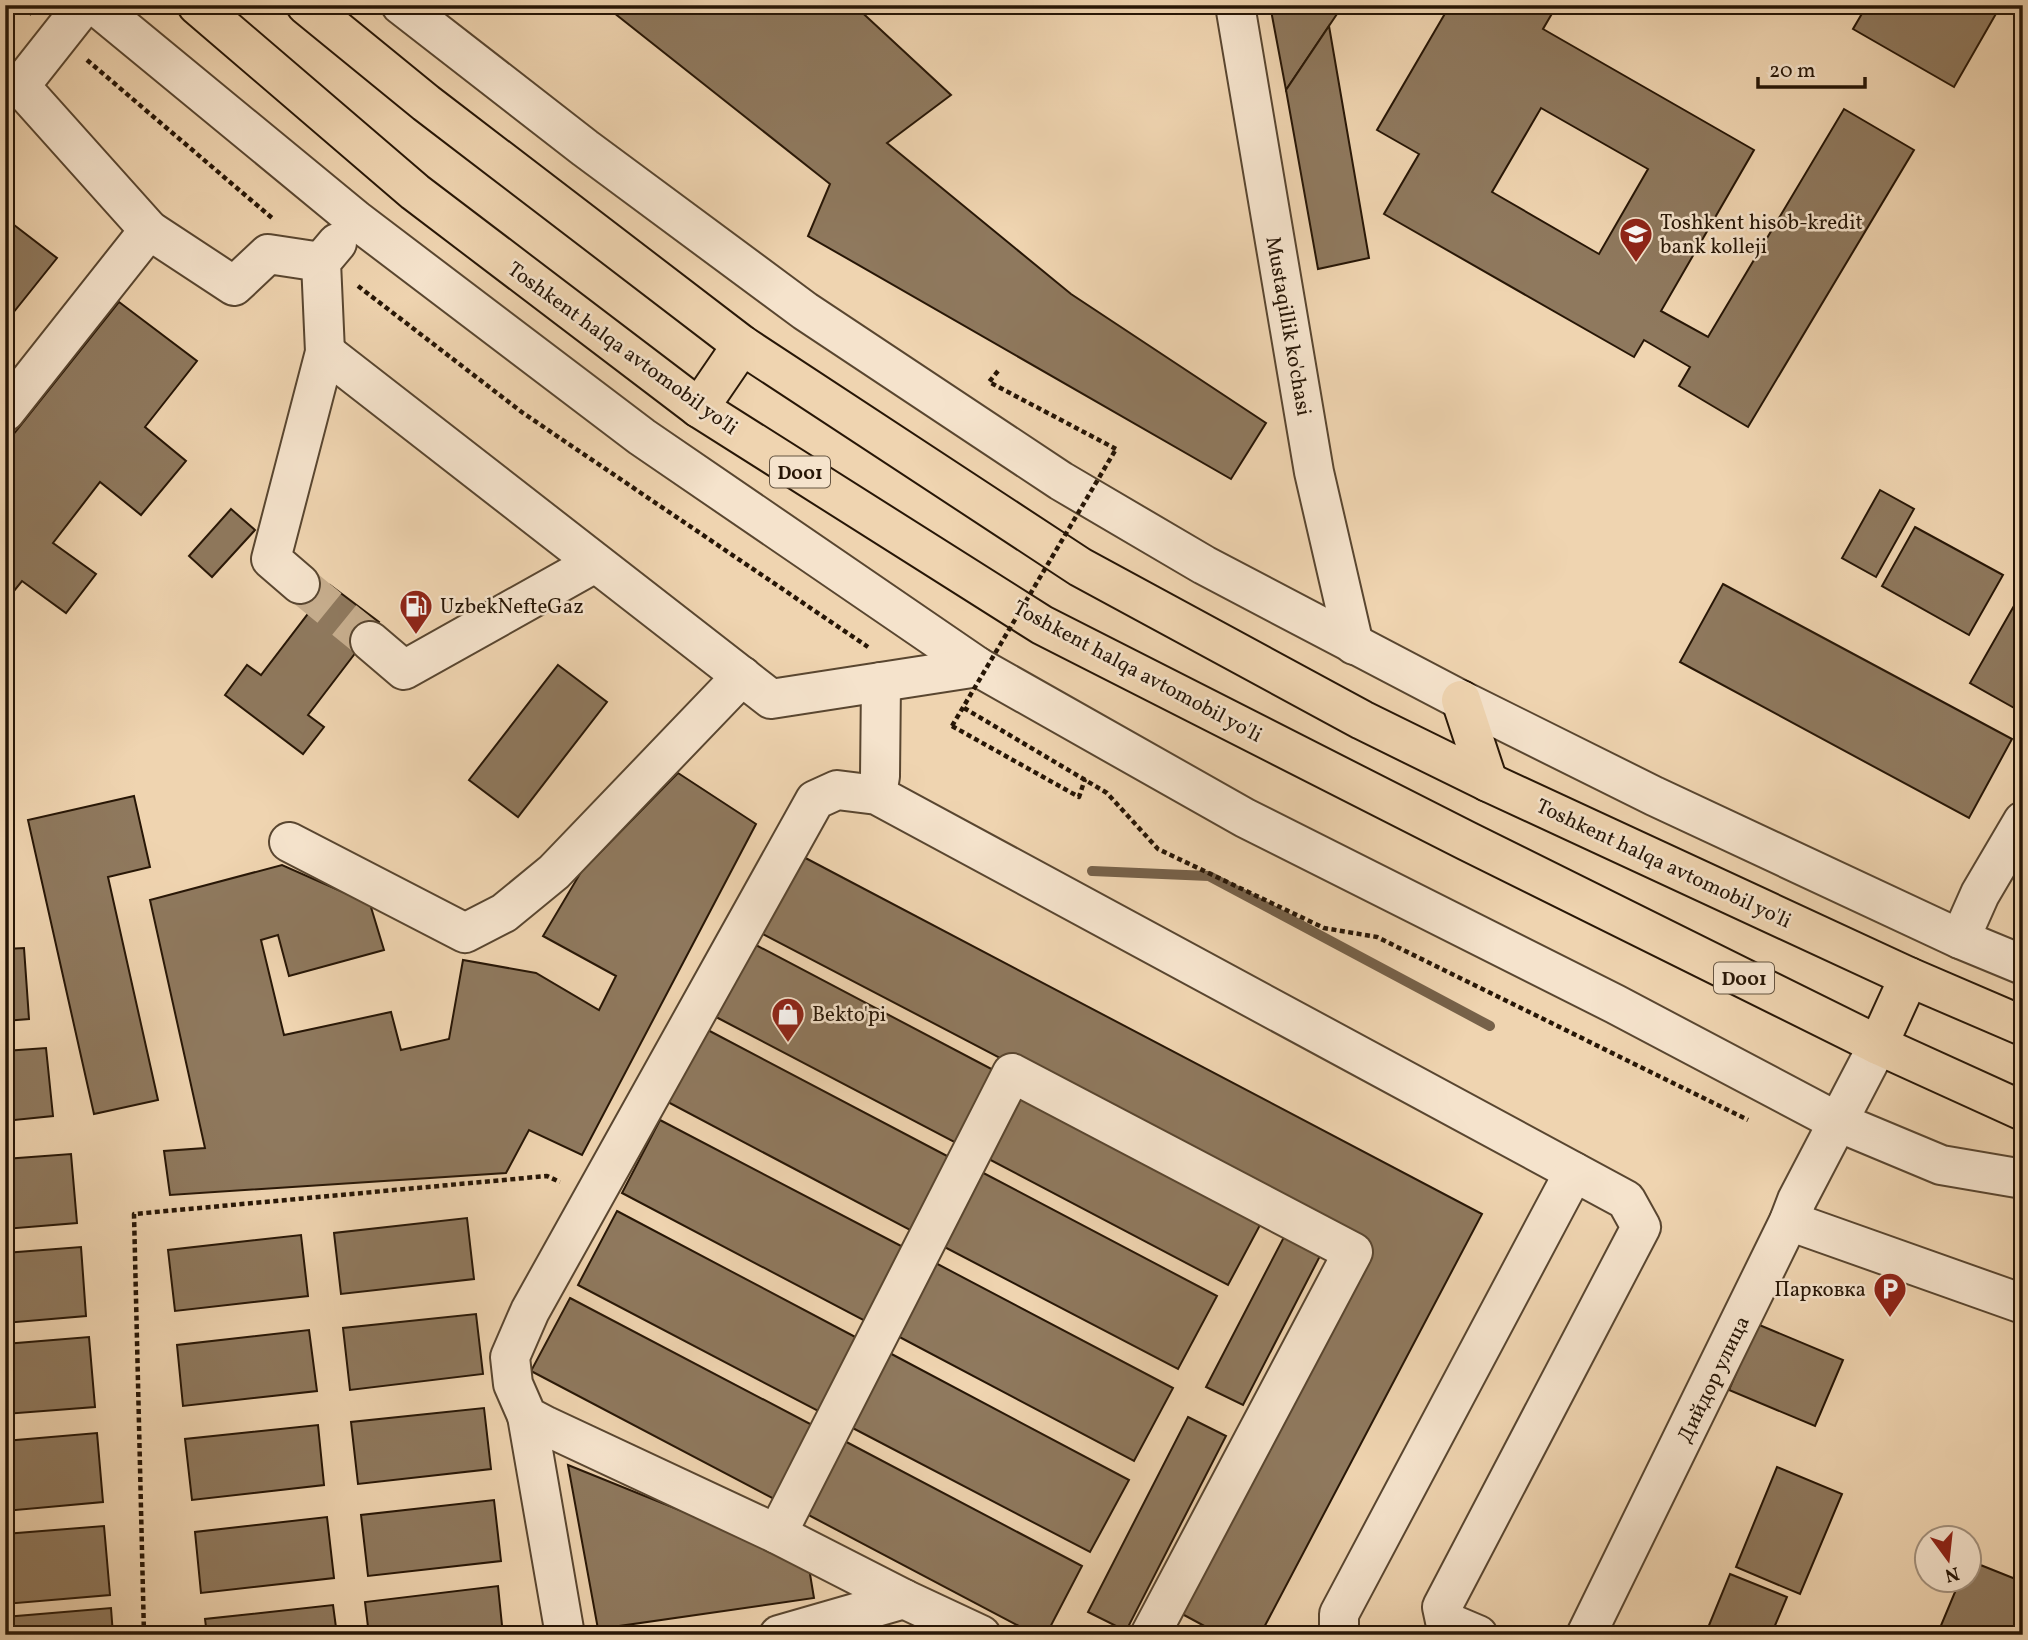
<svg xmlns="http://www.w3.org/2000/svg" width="2028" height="1640" viewBox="0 0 2028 1640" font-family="Vollkorn,serif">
  <rect width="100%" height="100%" fill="#efd4b0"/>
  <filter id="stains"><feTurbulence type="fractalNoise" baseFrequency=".00286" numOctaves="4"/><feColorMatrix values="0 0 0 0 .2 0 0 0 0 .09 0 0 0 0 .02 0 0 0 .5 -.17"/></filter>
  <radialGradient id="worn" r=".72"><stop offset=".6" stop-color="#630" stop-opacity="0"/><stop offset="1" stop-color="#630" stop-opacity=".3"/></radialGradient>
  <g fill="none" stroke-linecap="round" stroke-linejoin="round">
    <polyline stroke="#766149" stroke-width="10" points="1092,871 1209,876 1490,1026"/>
  </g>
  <g fill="#8f795e" stroke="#271606" stroke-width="2" fill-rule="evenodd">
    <polygon points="604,5 854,5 951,95 887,143 1071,294 1266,423 1231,479 808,236 830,184"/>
    <polygon points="1270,5 1343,5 1286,90"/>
    <path d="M1450,5H1557L1543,29L1754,150L1661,311L1708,337L1844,109L1914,150L1748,427L1679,386L1690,367L1644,340L1634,357L1384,214L1419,154L1377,130ZM1541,108L1648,169L1599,254L1492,192Z"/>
    <polygon points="1867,5 2001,5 1954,87 1853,29"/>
    <polygon points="1329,26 1369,258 1318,269 1286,90"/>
    <polygon points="5,218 57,258 5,323"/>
    <polygon points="119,302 197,361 145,427 186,461 141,515 100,482 53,543 96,574 66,613 22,581 5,602 5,445"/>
    <polygon points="1880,490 1914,509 1876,577 1842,558"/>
    <polygon points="231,509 255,530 212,577 189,556"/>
    <polygon points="1915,527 2003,575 1969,635 1882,586"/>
    <polygon points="1723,584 2012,739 1969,818 1680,662"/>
    <polygon points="330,585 379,622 308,715 324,727 303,754 225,695 247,665 261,675"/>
    <polygon points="2023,590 2023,697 2016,709 1970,683"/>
    <polygon points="558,665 607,702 518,817 469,780"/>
    <polygon points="678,773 756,824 582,1155 529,1130 506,1173 170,1195 164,1151 205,1148 150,900 282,865 370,904 384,950 289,976 278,935 261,940 284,1035 391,1012 401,1050 449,1039 463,960 536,973 599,1010 616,976 543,936 581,872"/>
    <polygon points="134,796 150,867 108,877 158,1100 94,1114 28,820"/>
    <polygon points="796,853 1482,1214 1260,1635 1221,1635 1171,1608 1368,1250 755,930"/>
    <polygon points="754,944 999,1073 960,1145 716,1017"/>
    <polygon points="24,948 29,1019 5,1021 5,949"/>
    <polygon points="704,1028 949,1157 910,1230 666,1101"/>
    <polygon points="46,1048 53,1116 5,1121 5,1051"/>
    <polygon points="1022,1083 1267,1212 1228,1285 983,1156"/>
    <polygon points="660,1120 905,1248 867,1322 622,1193"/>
    <polygon points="71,1154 77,1223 5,1229 5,1159"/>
    <polygon points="972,1167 1217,1296 1178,1369 933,1241"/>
    <polygon points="617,1211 861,1340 822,1413 578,1285"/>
    <polygon points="467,1218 474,1279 341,1294 334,1233"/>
    <polygon points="301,1235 308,1296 175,1311 168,1250"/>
    <polygon points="1284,1237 1320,1256 1243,1405 1206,1387"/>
    <polygon points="81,1247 86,1316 5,1323 5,1253"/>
    <polygon points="928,1259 1173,1388 1134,1461 890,1332"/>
    <polygon points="570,1298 814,1426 776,1500 531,1371"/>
    <polygon points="476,1314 483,1374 350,1390 343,1328"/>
    <polygon points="1757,1324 1843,1360 1815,1426 1729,1390"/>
    <polygon points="309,1330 317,1391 183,1406 177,1345"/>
    <polygon points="89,1337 95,1407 5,1414 5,1344"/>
    <polygon points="884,1350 1129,1480 1090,1552 845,1424"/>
    <polygon points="484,1408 491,1469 358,1484 351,1422"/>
    <polygon points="1188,1417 1226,1436 1126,1631 1088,1612"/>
    <polygon points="318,1425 324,1485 192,1500 185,1439"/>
    <polygon points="97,1433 103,1502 5,1511 5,1441"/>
    <polygon points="837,1437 1082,1566 1046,1635 1036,1635 799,1510"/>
    <polygon points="568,1465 808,1562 814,1598 598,1629"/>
    <polygon points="1777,1467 1842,1494 1800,1594 1736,1567"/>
    <polygon points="494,1500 501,1561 368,1576 361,1515"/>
    <polygon points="327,1517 334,1578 201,1593 195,1532"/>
    <polygon points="104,1526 110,1595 5,1604 5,1534"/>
    <polygon points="1968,1560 2023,1582 2023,1635 1937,1635 1960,1580 1968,1580"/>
    <polygon points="1730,1574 1787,1597 1771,1635 1705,1635"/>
    <polygon points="498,1586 503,1635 369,1635 365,1602"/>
    <polygon points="333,1605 337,1635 207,1635 205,1619"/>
    <polygon points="111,1608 113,1635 5,1635 5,1617"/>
    <polygon points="931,1627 932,1635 843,1635 842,1631"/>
  </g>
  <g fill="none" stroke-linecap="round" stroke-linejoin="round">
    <polyline stroke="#c7ae8e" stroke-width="38" stroke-dasharray="38 19" stroke-linecap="butt" points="300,584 370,641"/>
    <defs>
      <g id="minor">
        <polyline points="84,5 20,86 149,230 234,286 268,254 321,262"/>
        <polyline points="95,5 356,220 642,437 978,667 1245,818 1615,1004 1838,1122 1941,1165 2023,1179"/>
        <polyline points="401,5 585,148 805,311 1061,481 1204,565 1461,700 1654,796 1960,939 2023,965"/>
        <polyline points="1235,5 1314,472 1354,645"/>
        <polyline points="325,352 771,699 978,667"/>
        <polyline points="5,412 149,230"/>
        <polyline points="300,584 271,559 325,352 321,262 337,243"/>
        <polyline points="370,641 404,670 595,563"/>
        <polyline points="877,795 880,776 881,682"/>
        <polyline points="289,842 465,933 504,913 554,872 742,676"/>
        <polyline points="1960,939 1980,894 2023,821"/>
        <polyline points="1789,1221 2023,1304"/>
        <polyline points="527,1416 565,1635"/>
        <polyline points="777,1534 1012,1073 1353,1252 1150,1635"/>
        <polyline points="779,1635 904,1599"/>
        <polyline points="981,1635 904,1599 777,1534 546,1426 527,1416 513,1384 510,1357 530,1311 815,800 837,790 877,795 1626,1200 1641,1227 1442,1607 1445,1621 1478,1635"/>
        <polyline points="1339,1635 1339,1614 1574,1172"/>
        <polyline points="1586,1635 1789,1221 1797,1200 1878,1045"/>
      </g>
      <g id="highway">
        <polyline points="197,5 415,192 699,408 1042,625 1467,841 1878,1045 2023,1111"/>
        <polyline points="306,5 426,103 742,345 1080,567 1362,720 1488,782 1909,977 2023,1026"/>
        <polyline points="699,408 742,345"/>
        <polyline points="1461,700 1488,782"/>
        <polyline points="1878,1045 1909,977"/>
      </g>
    </defs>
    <use href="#minor" stroke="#594630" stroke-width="42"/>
    <use href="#highway" stroke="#271606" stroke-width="42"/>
    <g stroke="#271606" stroke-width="4.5" stroke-dasharray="5 3.5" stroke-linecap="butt">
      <polyline points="22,5 32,14"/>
      <polyline points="87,60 272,218"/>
      <polyline points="358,286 523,413 868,647"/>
      <polyline points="998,371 989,382 1116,449"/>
      <polyline points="964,708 1107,793 1158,849 1324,928 1377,937 1748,1120"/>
      <polyline points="952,726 1079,797 1085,779"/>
      <polyline points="144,1635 134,1214 547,1176 560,1182"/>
    </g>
    <use href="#minor" stroke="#f5e3cc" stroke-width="38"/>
    <use href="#highway" stroke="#efd4b0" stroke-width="38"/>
    <polyline stroke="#271606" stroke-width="4.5" stroke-dasharray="5 3.5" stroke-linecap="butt" points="952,726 1116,449"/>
  </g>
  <defs>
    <symbol id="university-pin" viewBox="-11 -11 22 30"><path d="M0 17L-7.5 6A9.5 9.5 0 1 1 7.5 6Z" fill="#8f2418" stroke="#f5e3cc"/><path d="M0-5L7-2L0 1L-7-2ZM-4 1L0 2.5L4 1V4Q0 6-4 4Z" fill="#fff"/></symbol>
    <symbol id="fuel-pin" viewBox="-11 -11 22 30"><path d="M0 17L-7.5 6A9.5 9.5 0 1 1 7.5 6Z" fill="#8f2418" stroke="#f5e3cc"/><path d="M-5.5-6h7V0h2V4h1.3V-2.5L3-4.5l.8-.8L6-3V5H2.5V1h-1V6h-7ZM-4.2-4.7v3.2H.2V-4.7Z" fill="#fff"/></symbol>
    <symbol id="shop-pin" viewBox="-11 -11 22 30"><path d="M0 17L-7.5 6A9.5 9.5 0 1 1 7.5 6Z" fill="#8f2418" stroke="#f5e3cc"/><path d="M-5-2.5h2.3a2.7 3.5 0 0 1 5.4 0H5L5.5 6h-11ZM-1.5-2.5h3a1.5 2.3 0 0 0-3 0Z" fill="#fff"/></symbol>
    <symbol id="parking-pin" viewBox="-11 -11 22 30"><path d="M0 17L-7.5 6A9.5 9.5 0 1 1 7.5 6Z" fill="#8f2418" stroke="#f5e3cc"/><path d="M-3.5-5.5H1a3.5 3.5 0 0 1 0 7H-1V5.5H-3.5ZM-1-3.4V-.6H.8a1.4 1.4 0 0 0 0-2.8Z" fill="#fff"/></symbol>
  </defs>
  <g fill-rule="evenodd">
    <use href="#university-pin" x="1617" y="215" width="38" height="52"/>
    <use href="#fuel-pin" x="397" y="587" width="38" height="52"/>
    <use href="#shop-pin" x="769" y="995" width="38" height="52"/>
    <use href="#parking-pin" x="1871" y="1270" width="38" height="52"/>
  </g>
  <g text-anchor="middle" stroke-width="5" stroke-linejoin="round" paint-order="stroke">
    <g fill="#f5e3cc" stroke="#655441" stroke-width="2">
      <rect x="770" y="456.5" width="60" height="31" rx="5"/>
      <rect x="1714" y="962.5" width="60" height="31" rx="5"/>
    </g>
    <g font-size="19" font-weight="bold" fill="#271606">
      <text x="800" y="479">D001</text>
      <text x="1744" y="985">D001</text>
    </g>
    <g font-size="21" fill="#271606" stroke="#f5e3cc" text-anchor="start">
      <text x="1660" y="229">Toshkent hisob-kredit<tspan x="1660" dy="24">bank kolleji</tspan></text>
      <text x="440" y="613">UzbekNefteGaz</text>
      <text x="812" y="1021">Bekto'pi</text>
      <text x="1866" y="1296" text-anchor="end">Парковка</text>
    </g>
    <g font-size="21" fill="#271606" stroke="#f5e3cc">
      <text transform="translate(1289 326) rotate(80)" y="7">Mustaqillik ko'chasi</text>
      <text transform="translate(623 348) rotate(36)" y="7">Toshkent halqa avtomobil yo'li</text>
      <text transform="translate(1138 671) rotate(28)" y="7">Toshkent halqa avtomobil yo'li</text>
      <text transform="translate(1664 863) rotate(25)" y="7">Toshkent halqa avtomobil yo'li</text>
      <text transform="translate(1713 1379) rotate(-64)" y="7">Дийдор улица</text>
    </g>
  </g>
  <rect width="2028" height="1640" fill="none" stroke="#efd4b0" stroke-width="28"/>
  <rect x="7" y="7" width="2014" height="1626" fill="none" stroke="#271606" stroke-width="3.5"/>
  <rect x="14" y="14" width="2000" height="1612" fill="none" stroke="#271606" stroke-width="2"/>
  <g transform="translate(1948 1559) rotate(165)"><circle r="33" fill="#f5e3cc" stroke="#a3917d" stroke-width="2"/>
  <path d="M0-5L12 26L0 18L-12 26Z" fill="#8f2418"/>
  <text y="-10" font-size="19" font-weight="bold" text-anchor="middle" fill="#271606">N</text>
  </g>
  <path d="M1758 77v10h107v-10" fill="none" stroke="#271606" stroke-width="3.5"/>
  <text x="1769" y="77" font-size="21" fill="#271606" stroke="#f5e3cc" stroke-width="5" paint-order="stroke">20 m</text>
  <rect width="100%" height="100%" filter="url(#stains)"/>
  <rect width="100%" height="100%" fill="url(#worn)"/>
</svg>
